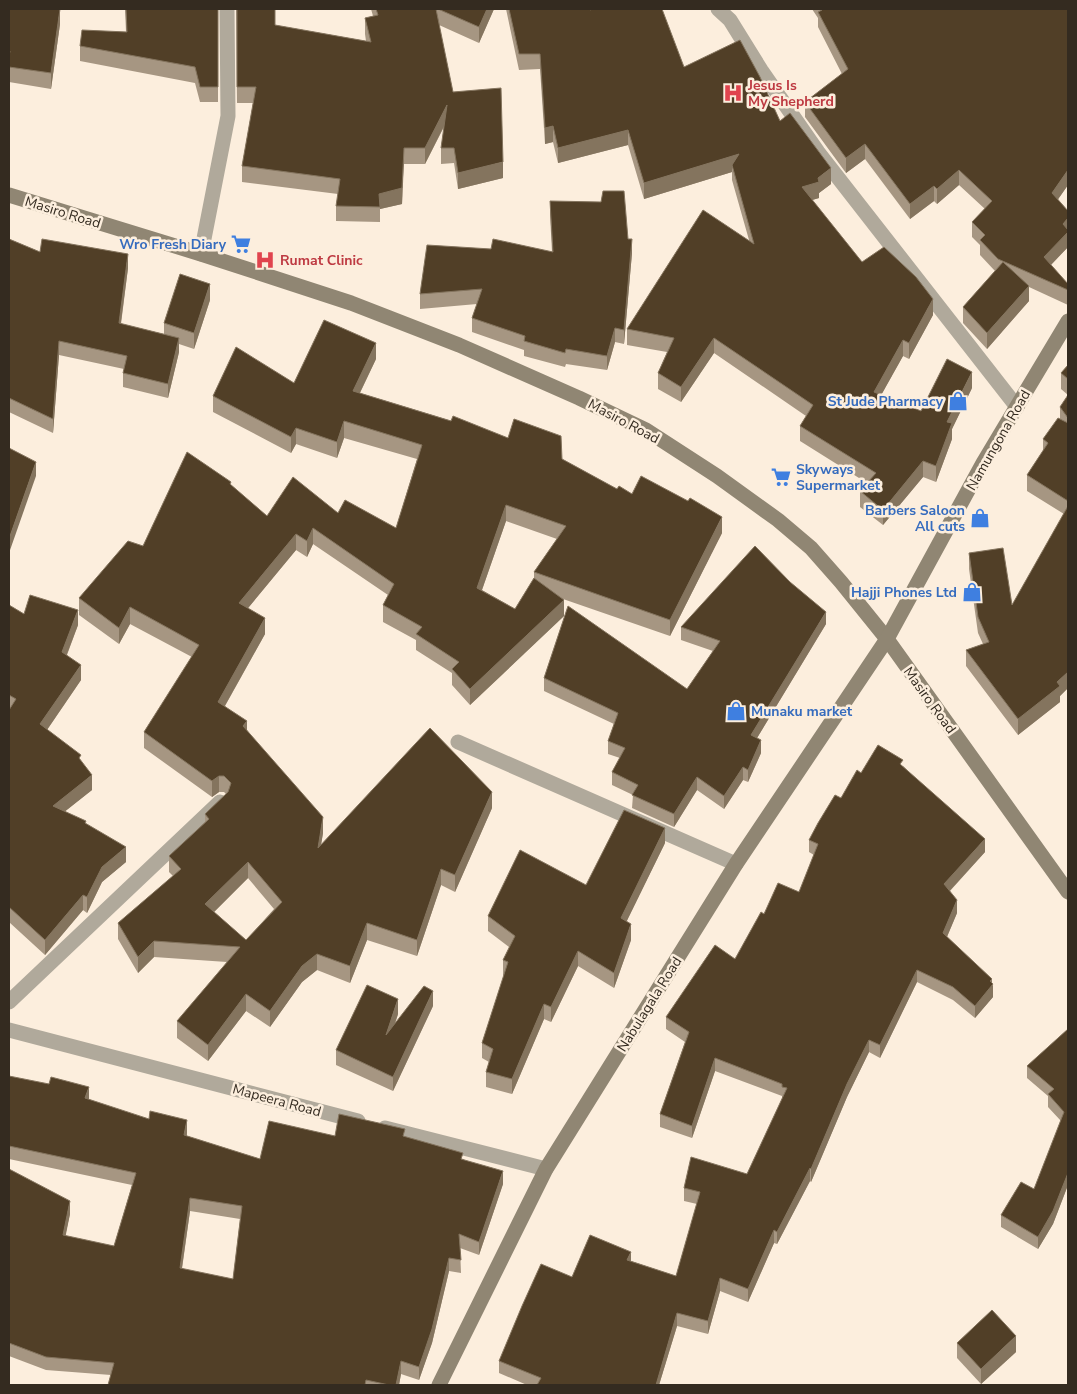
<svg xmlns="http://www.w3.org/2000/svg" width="1077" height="1394" viewBox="0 0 1077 1394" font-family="'Nunito Sans',sans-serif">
  <rect width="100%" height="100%" fill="#fceedd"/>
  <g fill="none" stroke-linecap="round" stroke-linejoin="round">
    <g stroke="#b0a99b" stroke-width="15">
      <polyline points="718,9 730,20 761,70 818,152 1017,407"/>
      <polyline points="201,254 228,116 227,9"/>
      <polyline points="458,742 736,864"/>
      <polyline points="9,1002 220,802"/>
      <polyline points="9,1030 358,1121"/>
      <polyline points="385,1128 546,1169"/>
    </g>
    <g stroke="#908673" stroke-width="15">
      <polyline points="9,195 201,254 351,303 459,345 579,398 646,430 717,476 778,520 811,548 841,582 887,639 1068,892"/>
      <polyline points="439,1385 546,1169 736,864 887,639 983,463 1068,321"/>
    </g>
  </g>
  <g fill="#a69682" fill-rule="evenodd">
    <polygon points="9,9 60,24 51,89 9,82"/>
    <polygon points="125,9 218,9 218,102 200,102 195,83 80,61 80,46 126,32"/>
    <polygon points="236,9 275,25 366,41 365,34 365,18 373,16 371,9 494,9 479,43 439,25 453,92 503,178 458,189 454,163 441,164 441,148 444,127 425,164 404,164 402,204 380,209 380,222 336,221 336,206 338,194 242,182 242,166 253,103 237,103"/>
    <polygon points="506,9 590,9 590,10 684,67 780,121 831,184 819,193 819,198 812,200 862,262 933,315 909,359 903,356 881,395 921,411 972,388 952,429 952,439 936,482 923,477 883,525 860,507 860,491 867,483 800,441 800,426 806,416 714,353 681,402 658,389 658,373 667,352 627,345 627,329 749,240 732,180 732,172 644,199 628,145 558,163 553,142 545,144 540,69 519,70"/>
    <polygon points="812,9 1068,9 1068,185 1058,199 1068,211 1068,247 1051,265 1068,284 1068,305 1029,287 1029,301 987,349 963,323 963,307 995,271 980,255 980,245 972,237 972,222 985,209 959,185 937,204 934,201 910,219 865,159 846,173 805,117 805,102 842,74 818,27 818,18"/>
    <polygon points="550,201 628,239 632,253 624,344 615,342 607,370 566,364 565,367 524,356 524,350 472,332 472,318 477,304 420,309 420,294 552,252 550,215"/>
    <polygon points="9,239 40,252 128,268 121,324 164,334 164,323 210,300 194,349 179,344 179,352 168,398 123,387 123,373 124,369 59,355 53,433 9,412"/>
    <path d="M376,359L360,393L508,438L562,459L617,489L632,494L722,533L670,636L563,599L564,616L470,705L452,685V673L416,650V640L383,622V605L388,595L313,544L307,557L296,550L248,608L265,634L225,706L247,730L323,833L321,844L492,808L455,892L441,885L417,956L367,940L350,983L317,970L302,982L270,1027L246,1011L208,1061L177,1038V1021L227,962L154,957L138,973L118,939V923L173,876L169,872V856L205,822V814L226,794L224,792H219L212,797L144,748V732L192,657L130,624L119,644L79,615V598L143,546L231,485L267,516L338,513L396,528L417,459L344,438L337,458L296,444L291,453L213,412V396L294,383ZM506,521L557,539L534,572V578L515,609L482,590ZM248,878L274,909L246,940L214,912Z"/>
    <polygon points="1068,365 1068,688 1060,696 1060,702 1018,735 966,666 966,650 983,644 978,633 969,569 969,553 1012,605 1064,514 1027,491 1027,475 1043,451 1043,439 1060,419 1060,407 1068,395 1061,389 1061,373"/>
    <polygon points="9,605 24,614 78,625 67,655 81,680 47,730 81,761 92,790 65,811 86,824 126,862 102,882 87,913 83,910 45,955 9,922"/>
    <polygon points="826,624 757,738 761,753 748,782 743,780 724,809 697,790 674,827 632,808 633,795 612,785 612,772 620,758 608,754 608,741 614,724 544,691 544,678 687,689 713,651 681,640 681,627"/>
    <polygon points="903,766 985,852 950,891 957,913 947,937 992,982 993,997 975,1018 953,1000 917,982 880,1058 869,1052 847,1097 811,1182 810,1181 777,1244 774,1243 748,1302 720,1291 708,1334 677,1326 659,1385 527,1385 499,1373 499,1361 631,1261 676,1276 697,1204 684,1201 684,1188 747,1174 782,1099 782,1096 715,1071 692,1138 660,1127 660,1114 685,1042 666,1029 666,1017 735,959 764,914 799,892 814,855 809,852 809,840 841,798 861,773"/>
    <polygon points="665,843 626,922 631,940 614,988 578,966 551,1022 544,1019 512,1094 486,1087 486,1072 489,1062 482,1058 482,1043 504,975 503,975 503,960 509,947 488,931 488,916 586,885"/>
    <polygon points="433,1006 393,1091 336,1065 336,1050 398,1014 395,1024"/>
    <polygon points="1068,1029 1068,1185 1053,1224 1038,1249 1001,1227 1001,1215 1034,1189 1061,1121 1048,1107 1048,1096 1027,1078 1027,1066"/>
    <path d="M9,1076L89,1100L187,1133V1136L260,1159L335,1136L405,1137L463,1159L503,1184L479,1255L460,1248L461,1273L449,1271L432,1343L419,1380L401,1374L399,1385H108L111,1375L46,1370L9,1356V1169L70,1214L65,1236L114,1246L132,1185L9,1159ZM190,1211L240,1219L233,1279L182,1269Z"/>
    <polygon points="957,1343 1016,1352 981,1384 957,1358"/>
  </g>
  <g fill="#84745e">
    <polygon points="60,9 60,24 51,89 51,73"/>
    <polygon points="487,9 494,9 479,43 479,27"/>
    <polygon points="447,105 447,120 425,164 425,148"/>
    <polygon points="553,126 553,142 545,144 545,128"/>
    <polygon points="628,130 628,145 558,163 558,148"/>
    <polygon points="865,144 865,159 846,173 846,158"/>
    <polygon points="404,148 402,204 380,209 379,194"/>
    <polygon points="739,154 732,165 732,172 644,199 644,183"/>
    <polygon points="503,162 503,178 458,189 458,173"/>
    <polygon points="831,168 831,184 819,193 819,198 802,203 802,187 818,178"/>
    <polygon points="959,170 959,185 937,204 937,189"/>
    <polygon points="1068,170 1068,185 1052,208 1052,193"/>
    <polygon points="934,186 934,201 910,219 910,204"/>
    <polygon points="1068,218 1068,247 1044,272 1044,257 1063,224"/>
    <polygon points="632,239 632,253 624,344 624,330"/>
    <polygon points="128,254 128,268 119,337 119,323"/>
    <polygon points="210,284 210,300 194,349 194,333"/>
    <polygon points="1029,286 1029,301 987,349 987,333"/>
    <polygon points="933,299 933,315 909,359 909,343"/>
    <polygon points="615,328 615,342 607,370 607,356"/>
    <polygon points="179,338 179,352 168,398 168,384"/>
    <polygon points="714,338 714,353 681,402 681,387"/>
    <polygon points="903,340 903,356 874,408 874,392"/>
    <polygon points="59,341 59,355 53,433 53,419"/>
    <polygon points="376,343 376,359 353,407 353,391"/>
    <polygon points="972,372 972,388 952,429 952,439 936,482 936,466 947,422"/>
    <polygon points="344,421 344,438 337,458 337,442"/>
    <polygon points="296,428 296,444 291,453 291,437"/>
    <polygon points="923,461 923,477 883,525 883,510"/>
    <polygon points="36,462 36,476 9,553 9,539"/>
    <polygon points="506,505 506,521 477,604 477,588"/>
    <polygon points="722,517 722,533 670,636 670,620"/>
    <polygon points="313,528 313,544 307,557 307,541"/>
    <polygon points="296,534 296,550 239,619 239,603"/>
    <polygon points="564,600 564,616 470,705 470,689"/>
    <polygon points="130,607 130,624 119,644 119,628"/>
    <polygon points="78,610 78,625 62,667 62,652"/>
    <polygon points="826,612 826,624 751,748 751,735"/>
    <polygon points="265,618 265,634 218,718 218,702"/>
    <polygon points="81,665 81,680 40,740 40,724"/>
    <polygon points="1068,672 1068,688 1060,696 1060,702 1018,735 1018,719"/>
    <polygon points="247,721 247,737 243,726"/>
    <polygon points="761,740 761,753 748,782 748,770"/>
    <polygon points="743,767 743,780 724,809 724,796"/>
    <polygon points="92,775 92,790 53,821 53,806"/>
    <polygon points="219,776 219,792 212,797 212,781"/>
    <polygon points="697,777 697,790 674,827 674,814"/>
    <polygon points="492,792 492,808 455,892 455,875"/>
    <polygon points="323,817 323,833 318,864 318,848"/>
    <polygon points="665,828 665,843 621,933 621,918"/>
    <polygon points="985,839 985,852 944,897 944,884"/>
    <polygon points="126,847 126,862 102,882 87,913 87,897 102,867"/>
    <polygon points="248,862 248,878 205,921 205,904"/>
    <polygon points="441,869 441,885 417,956 417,940"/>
    <polygon points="83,895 83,910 45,955 45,940"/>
    <polygon points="957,900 957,913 943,946 943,933"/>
    <polygon points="367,923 367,940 350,983 350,966"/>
    <polygon points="631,924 631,940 614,988 614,973"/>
    <polygon points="154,941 154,957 138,973 138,957"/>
    <polygon points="578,951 578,966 551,1022 551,1007"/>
    <polygon points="317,954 317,970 302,982 270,1027 270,1011 302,966"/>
    <polygon points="917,970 917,982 880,1058 880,1045"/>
    <polygon points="992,979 992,986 993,984 993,997 975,1018 975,1006"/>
    <polygon points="433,991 433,1006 393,1091 393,1077"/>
    <polygon points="246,994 246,1011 208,1061 208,1045"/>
    <polygon points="398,999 398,1014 386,1049 386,1035"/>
    <polygon points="544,1004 544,1019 512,1094 512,1079"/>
    <polygon points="869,1040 869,1052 847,1097 811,1182 811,1169 847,1084"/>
    <polygon points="715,1058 715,1071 692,1138 692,1126"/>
    <polygon points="89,1087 89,1100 85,1098"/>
    <polygon points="187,1120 187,1133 184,1148 184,1135"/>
    <polygon points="810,1168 810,1181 777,1244 777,1232"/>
    <polygon points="503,1171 503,1184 479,1255 479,1242"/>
    <polygon points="1068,1173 1068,1185 1053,1224 1038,1249 1038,1237"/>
    <polygon points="190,1198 190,1211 180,1281 180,1268"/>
    <polygon points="70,1201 70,1214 63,1249 63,1235"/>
    <polygon points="774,1230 774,1243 748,1302 748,1289"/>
    <polygon points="631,1252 631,1265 627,1260"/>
    <polygon points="449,1258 449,1271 432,1343 419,1380 419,1367"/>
    <polygon points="720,1278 720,1291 708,1334 708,1321"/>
    <polygon points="677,1313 677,1326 659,1385 656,1385"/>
    <polygon points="1016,1336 1016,1352 981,1384 981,1369"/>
    <polygon points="401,1361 401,1374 399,1385 396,1385"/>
  </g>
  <g fill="#513f27" stroke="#84745e" fill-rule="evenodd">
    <polygon points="9,9 60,9 51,73 9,67 9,56 10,51 9,50"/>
    <polygon points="126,9 218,9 218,87 200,87 195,67 80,46 82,30 127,32"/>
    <polygon points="237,9 275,9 275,25 371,42 365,18 378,15 376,9 436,9 453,92 501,88 503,162 458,173 454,148 441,148 447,105 425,148 404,148 402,188 379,194 380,207 336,206 340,179 242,166 256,87 237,87"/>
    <polygon points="438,9 487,9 479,27"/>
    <polygon points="509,9 590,9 590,10 592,9 662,9 684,67 740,40 760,77 780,121 790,113 831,168 818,178 819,182 802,187 862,262 884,247 916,277 933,299 909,343 903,340 874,392 921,411 947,359 972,372 947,422 952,423 936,466 923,461 883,510 860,491 876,473 800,426 813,405 714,338 681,387 658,373 674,338 627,329 703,210 754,244 732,165 739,154 644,183 628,130 558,148 553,126 545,128 540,54 519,54"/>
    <polygon points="821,9 1068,9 1068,170 1052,193 1068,211 1068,218 1063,224 1068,230 1068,232 1044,257 1068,284 1068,290 998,259 980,240 985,235 972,222 992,201 959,170 937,189 934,186 910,204 865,144 846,158 805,102 848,69 818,12 822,10"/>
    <polygon points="603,191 624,191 628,239 632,239 624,330 615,328 607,356 566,349 565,353 524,341 525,336 472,318 482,289 420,294 427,245 491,249 493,239 553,252 550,201 601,202"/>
    <polygon points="9,239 40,252 42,239 128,254 119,323 179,338 168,384 123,373 127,356 59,341 53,419 9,398"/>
    <polygon points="1003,262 1029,286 987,333 963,307"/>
    <polygon points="180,274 210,284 194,333 164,323"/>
    <path d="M324,320L376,343L353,391L451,421L453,416L508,438L514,419L561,436L562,459L617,489L619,486L632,494L641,476L688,501L690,498L722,517L670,620L534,572L566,526L506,505L477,588L515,609L534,578L564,600L470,689L452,669L459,662L416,634L422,627L383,605L394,584L313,528L307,541L296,534L239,603L265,618L218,702L247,721L243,726L323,817L318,848L430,728L492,792L455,875L441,869L417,940L367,923L350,966L317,954L302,966L270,1011L246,994L208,1045L177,1021L240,947L154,941L138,957L118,923L181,869L169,856L209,819L205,814L228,792L231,783L224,776H219L212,781L144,732L199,645L130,607L119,628L79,598L128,541L143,546L187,452L231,482L230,484L267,516L293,477L338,513L345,500L396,528L422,445L344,421L337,442L296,428L291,437L213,396L236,347L294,383ZM248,862L282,902L246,940L205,904Z"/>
    <polygon points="1068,365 1068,379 1061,373"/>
    <polygon points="1068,395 1068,418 1060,407"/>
    <polygon points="1058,418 1068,423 1068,501 1027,475 1048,443 1043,439"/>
    <polygon points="9,448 36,462 9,539"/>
    <polygon points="1068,506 1068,672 1057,682 1060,686 1018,719 966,650 989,642 978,617 969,553 1003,548 1012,605"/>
    <polygon points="755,546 790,582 826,612 751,735 761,740 748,770 743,767 724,796 697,777 674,814 632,795 638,785 612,772 625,748 608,741 618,713 544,678 568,606 687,689 720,641 681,627"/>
    <polygon points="30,595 78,610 62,652 81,665 40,724 81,755 79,758 92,775 53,806 86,821 85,823 126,847 102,867 87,897 83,895 45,940 9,907 9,710 16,699 9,695 9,605 24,614"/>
    <polygon points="878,745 903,760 900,764 985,839 944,884 957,900 943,933 992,979 990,981 993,984 975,1006 953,987 917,970 880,1045 869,1040 847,1084 811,1169 810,1168 777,1232 774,1230 748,1289 720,1278 708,1321 677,1313 656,1385 657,1385 537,1385 541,1378 499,1361 522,1306 541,1264 572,1277 590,1235 631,1252 627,1260 676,1276 700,1192 684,1188 691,1157 747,1174 787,1088 782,1087 782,1084 715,1058 692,1126 660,1114 689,1032 666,1017 715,945 735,959 761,912 764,914 778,883 799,892 818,844 809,840 818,823 835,795 841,798 857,770 861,773"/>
    <polygon points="624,810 665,828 621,918 631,924 614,973 578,951 551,1007 544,1004 512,1079 486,1072 493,1049 482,1043 508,962 503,960 515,936 488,916 520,850 586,885"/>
    <polygon points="367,985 398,999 386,1035 424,986 433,991 393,1077 336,1050"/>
    <polygon points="1068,1029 1068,1173 1053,1211 1038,1237 1001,1215 1021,1182 1034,1189 1064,1112 1048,1094 1054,1089 1027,1066"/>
    <path d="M9,1076L49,1084L51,1077L89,1087L85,1098L149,1119L150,1111L187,1120L184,1135L260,1159L269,1121L335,1136L339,1114L405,1129L403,1136L463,1153L461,1159L503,1171L479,1242L459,1234L461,1260L449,1258L432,1329L419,1367L401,1361L396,1385H389L366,1380L365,1385H108L114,1363L46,1357L9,1343V1169L70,1201L63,1235L114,1246L136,1173L9,1146ZM190,1198L242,1206L233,1279L180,1268Z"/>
    <polygon points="992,1310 1016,1336 981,1369 957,1343"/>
  </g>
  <defs>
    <symbol id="hospital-bare" viewBox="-9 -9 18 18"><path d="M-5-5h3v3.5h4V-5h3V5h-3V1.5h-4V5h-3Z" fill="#e0444e" stroke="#fceedd" stroke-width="2.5" paint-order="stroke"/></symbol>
    <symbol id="supermarket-bare" viewBox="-9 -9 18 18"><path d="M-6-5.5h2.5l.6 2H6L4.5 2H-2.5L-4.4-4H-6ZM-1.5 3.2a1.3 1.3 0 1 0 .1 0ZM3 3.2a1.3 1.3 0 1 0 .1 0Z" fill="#3f7fe0" stroke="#fceedd" stroke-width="2.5" paint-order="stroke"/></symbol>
    <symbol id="shop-bare" viewBox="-9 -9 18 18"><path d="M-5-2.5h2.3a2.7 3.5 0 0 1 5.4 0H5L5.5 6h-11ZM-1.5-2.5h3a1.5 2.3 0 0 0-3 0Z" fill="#3f7fe0" stroke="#fceedd" stroke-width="2.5" paint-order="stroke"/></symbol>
  </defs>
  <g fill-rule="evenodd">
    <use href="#hospital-bare" x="719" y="79" width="28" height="28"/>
    <use href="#supermarket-bare" x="227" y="230" width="28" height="28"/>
    <use href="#hospital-bare" x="251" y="246" width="28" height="28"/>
    <use href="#shop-bare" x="944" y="387" width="28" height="28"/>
    <use href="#supermarket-bare" x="767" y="463" width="28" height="28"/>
    <use href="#shop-bare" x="966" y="504" width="28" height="28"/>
    <use href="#shop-bare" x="958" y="578" width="28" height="28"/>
    <use href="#shop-bare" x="722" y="697" width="28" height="28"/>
  </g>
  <g text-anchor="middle" stroke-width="5" stroke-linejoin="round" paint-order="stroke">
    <g font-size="14" font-weight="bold" fill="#be3a42" stroke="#fceedd" text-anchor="start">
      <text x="748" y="90">Jesus Is<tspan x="748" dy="16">My Shepherd</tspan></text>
      <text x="280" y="265">Rumat Clinic</text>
    </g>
    <g font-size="14" fill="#342b20" stroke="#fceedd">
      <text transform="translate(63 212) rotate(17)" y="5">Masiro Road</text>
      <text transform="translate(624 421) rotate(28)" y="5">Masiro Road</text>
      <text transform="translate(998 440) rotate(-60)" y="5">Namungona Road</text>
      <text transform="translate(930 700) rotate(54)" y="5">Masiro Road</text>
      <text transform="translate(649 1004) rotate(-58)" y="5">Nabulagala Road</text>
      <text transform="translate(277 1100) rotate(15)" y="5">Mapeera Road</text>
    </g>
    <g font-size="14" font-weight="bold" fill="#366cbe" stroke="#fceedd" text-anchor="end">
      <text x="226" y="249">Wro Fresh Diary</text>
      <text x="943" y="406">St Jude Pharmacy</text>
      <text x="796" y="474" text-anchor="start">Skyways<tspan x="796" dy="16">Supermarket</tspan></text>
      <text x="965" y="515">Barbers Saloon<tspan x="965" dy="16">All cuts</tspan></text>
      <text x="957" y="597">Hajji Phones Ltd</text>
      <text x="751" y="716" text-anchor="start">Munaku market</text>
    </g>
  </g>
  <rect width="1077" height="1394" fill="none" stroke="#342b20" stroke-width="20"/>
</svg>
